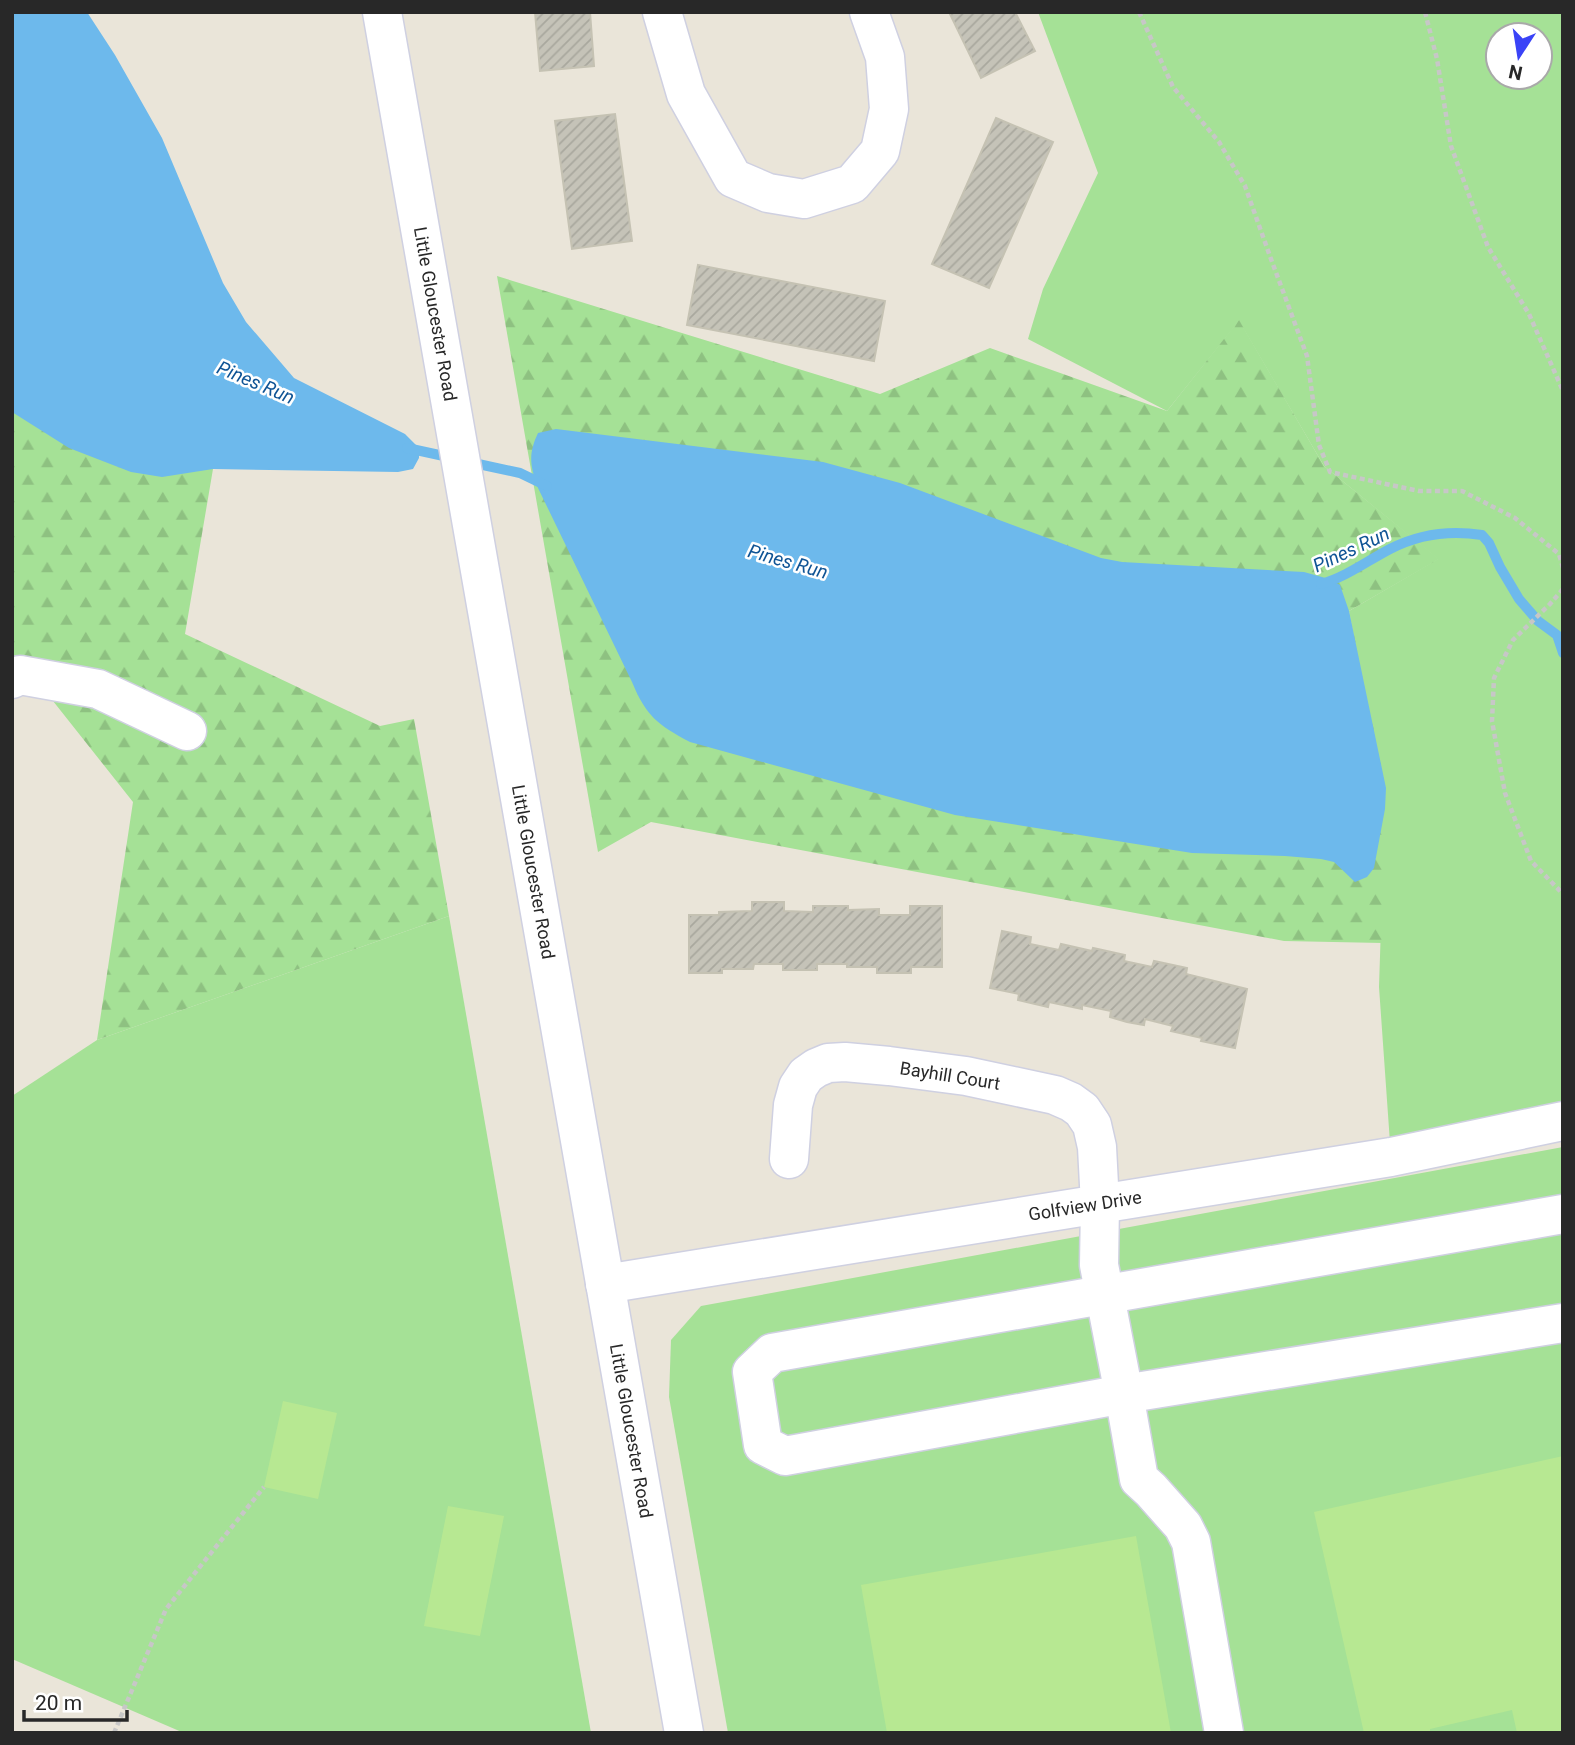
<svg xmlns="http://www.w3.org/2000/svg" width="1575" height="1745" viewBox="0 0 1575 1745" font-family="Roboto,sans-serif">
  <defs>
    <pattern id="forest-firs" width="22" height="20" patternUnits="userSpaceOnUse" patternTransform="scale(1.75)"><rect width="22" height="20" fill="#a5e196"/><path d="M5 1l3.5 6h-7zM16 11l3.5 6h-7z" fill="#8ec181"/></pattern>
    <pattern id="building-hatch" width="6" height="6" patternUnits="userSpaceOnUse" patternTransform="scale(1.75)"><rect width="6" height="6" fill="#c5c3b8"/><path d="M-1 1l2-2M0 6l6-6M5 7l2-2" fill="none" stroke="#a9a89e"/></pattern>
  </defs>
  <rect width="100%" height="100%" fill="#eae5d9"/>
  <g fill="#a5e196" fill-rule="evenodd">
    <path d="M1038,12H1563V1121L1391,1157L1379,987L1385,802L1349,611L1438,559L1324,466L1239,321L1167,411L1028,339L1043,289L1098,173ZM1498,35H1540V77H1498Z"/>
    <polygon points="449,916 591,1733 184,1733 12,1659 12,1096 97,1040"/>
    <polygon points="1563,1147 1563,1733 728,1733 669,1397 671,1340 701,1306"/>
  </g>
  <g fill="url(#forest-firs)">
    <polygon points="497,276 880,394 990,348 1167,411 1239,320 1324,466 1439,559 1349,611 1386,788 1382,943 1284,941 651,822 598,852"/>
    <polygon points="12,382 213,469 185,634 380,726 414,719 449,916 97,1040 133,802 34,677 12,689"/>
  </g>
  <g fill="#b7e892">
    <polygon points="283,1401 337,1413 318,1499 264,1487"/>
    <polygon points="1563,1456 1563,1733 1517,1733 1512,1710 1430,1729 1430,1733 1364,1733 1314,1512"/>
    <polygon points="448,1506 504,1516 480,1636 424,1626"/>
    <polygon points="1136,1536 1171,1733 887,1733 861,1585"/>
  </g>
  <g fill="#6db9ec">
    <polygon points="12,12 87,12 115,55 162,138 223,283 246,322 294,378 405,434 419,448 419,458 413,469 398,472 213,469 162,477 131,472 69,448 12,412"/>
    <path d="M556,429L823,462L900,483L1101,558L1122,562L1304,572L1329,579L1340,585L1349,611L1386,788L1385,809L1374,868L1367,877L1355,882L1334,862L1321,859L1285,856L1192,853L955,815L690,742C658,725 646,716 632,682L538,488C530,466 528,454 538,433Z"/>
  </g>
  <g fill="none" stroke-linecap="round" stroke-linejoin="round">
    <g stroke="#6db9ec" stroke-width="10">
      <polyline points="407,448 453,458"/>
      <polyline points="469,462 520,473 547,486"/>
      <path d="M1321,584C1346,577 1367,561 1390,549C1419,534 1450,530 1482,535L1489,543L1500,567L1519,599L1538,621L1557,635L1563,653"/>
    </g>
  </g>
  <g fill="url(#building-hatch)" stroke="#c5c2b3" stroke-width="2">
    <polygon points="535,12 590,12 594,66 540,71"/>
    <polygon points="949,12 1015,12 1035,51 981,78"/>
    <polygon points="615,114 632,241 572,249 555,121"/>
    <polygon points="996,118 1053,142 989,288 932,264"/>
    <polygon points="698,265 885,301 874,361 687,325"/>
    <polygon points="752,902 784,902 784,911 813,912 813,906 848,906 848,910 879,909 879,915 910,915 910,906 942,906 942,967 911,967 911,973 877,973 877,967 847,967 847,964 817,964 817,970 783,970 783,964 754,964 753,969 722,969 722,973 689,973 689,915 719,915 719,912 752,911"/>
    <polygon points="1002,931 1031,937 1030,944 1059,950 1061,944 1092,951 1093,948 1125,955 1124,961 1152,967 1154,961 1187,968 1186,974 1247,989 1235,1048 1201,1041 1202,1038 1171,1031 1173,1026 1145,1019 1144,1025 1127,1022 1110,1017 1111,1011 1082,1005 1082,1009 1049,1002 1048,1007 1018,1000 1019,994 990,988"/>
  </g>
  <g fill="none" stroke-linecap="round" stroke-linejoin="round">
    <defs>
      <g id="minor">
        <polyline points="382,12 684,1733"/>
        <polyline points="662,12 686,94 733,178 768,193 804,199 852,184 880,151 889,109 885,57 869,12"/>
        <polyline points="12,679 20,675 98,689 187,731"/>
        <polyline points="789,1159 793,1105 798,1087 806,1075 816,1068 828,1063 845,1062 889,1066 966,1076 1055,1095 1071,1102 1082,1110 1092,1125 1097,1147 1100,1204 1099,1265 1124,1394 1563,1323"/>
        <polyline points="605,1284 1391,1157 1563,1121"/>
        <polyline points="1224,1733 1191,1542 1183,1526 1151,1490 1139,1479 1124,1394 785,1456 763,1445 752,1372 772,1353 1563,1214"/>
      </g>
    </defs>
    <use href="#minor" stroke="#cfd0e1" stroke-width="41"/>
    <g stroke="#c7c7c7" stroke-width="4.5" stroke-dasharray="5 3.5" stroke-linecap="butt">
      <polyline points="1139,12 1173,87 1219,142 1245,186 1271,259 1307,356 1319,445 1330,472 1419,491 1462,491 1515,518 1559,554 1563,568"/>
      <polyline points="1425,12 1437,59 1451,146 1488,247 1529,314 1563,391"/>
      <polyline points="1563,589 1550,604 1513,640 1494,678 1492,721 1505,793 1531,861 1563,894"/>
      <polyline points="114,1733 166,1609 264,1487"/>
    </g>
    <use href="#minor" stroke="#fff" stroke-width="38"/>
  </g>
  <g text-anchor="middle" stroke-width="5" stroke-linejoin="round" paint-order="stroke">
    <g font-size="18" fill="#282828" stroke="#fff">
      <text transform="translate(435 314) rotate(80)" y="6">Little Gloucester Road</text>
      <text transform="translate(533 872) rotate(80)" y="6">Little Gloucester Road</text>
      <text transform="translate(950 1076) rotate(9)" y="6">Bayhill Court</text>
      <text transform="translate(1085 1206) rotate(-9)" y="6">Golfview Drive</text>
      <text transform="translate(631 1431) rotate(80)" y="6">Little Gloucester Road</text>
    </g>
    <g font-size="19" font-style="italic" fill="#0f5495" stroke="#fff">
      <text transform="translate(256 382) rotate(23)" y="7">Pines Run</text>
      <text transform="translate(1351 549) rotate(-25)" y="7">Pines Run</text>
      <text transform="translate(788 561) rotate(16)" y="7">Pines Run</text>
    </g>
  </g>
  <rect width="1575" height="1745" fill="none" stroke="#282828" stroke-width="28"/>
  <g transform="translate(1519 56) rotate(192)"><circle r="33" fill="#ffffff" stroke="#a9a9a9" stroke-width="2"/>
  <path d="M0-5L12 26L0 18L-12 26Z" fill="#3a43f7"/>
  <text y="-10" font-size="19" font-weight="bold" text-anchor="middle" fill="#282828">N</text>
  </g>
  <path d="M24 1710v10h103v-10" fill="none" stroke="#282828" stroke-width="3.5"/>
  <text x="35" y="1710" font-size="21" fill="#282828" stroke="#ffffff" stroke-width="5" paint-order="stroke">20 m</text>
</svg>
